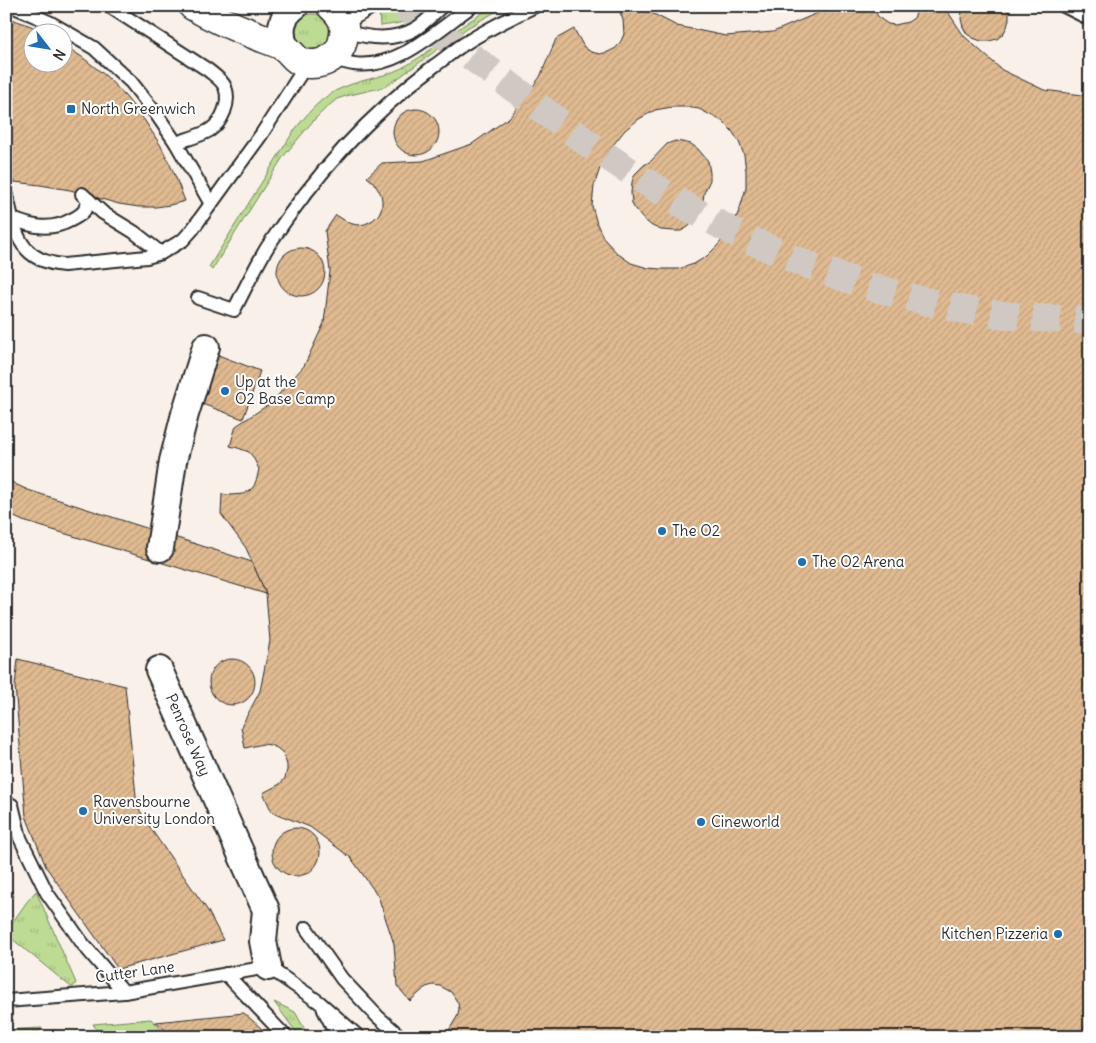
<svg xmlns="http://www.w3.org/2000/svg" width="1096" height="1043" viewBox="0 0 1096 1043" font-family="Delius,sans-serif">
  <defs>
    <pattern id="grass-tufts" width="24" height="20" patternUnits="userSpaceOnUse" patternTransform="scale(1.25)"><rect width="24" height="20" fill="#bddb93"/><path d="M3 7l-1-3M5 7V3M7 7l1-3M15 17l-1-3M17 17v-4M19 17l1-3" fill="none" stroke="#a3bc7f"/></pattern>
    <pattern id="building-hatch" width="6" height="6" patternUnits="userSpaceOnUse" patternTransform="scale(1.25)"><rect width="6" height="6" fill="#e0ba91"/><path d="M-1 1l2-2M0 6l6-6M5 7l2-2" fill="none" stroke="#c0a07d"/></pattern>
  </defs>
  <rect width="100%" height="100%" fill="#f9f1e9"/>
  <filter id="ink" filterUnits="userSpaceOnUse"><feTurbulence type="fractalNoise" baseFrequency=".02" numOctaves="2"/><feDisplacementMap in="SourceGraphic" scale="10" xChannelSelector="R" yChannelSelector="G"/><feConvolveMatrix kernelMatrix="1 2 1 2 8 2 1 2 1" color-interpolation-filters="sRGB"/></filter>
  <g filter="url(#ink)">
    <g fill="url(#grass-tufts)" stroke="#74835f">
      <path d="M384,6H433C418,20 400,24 380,26L379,10Z"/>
      <path d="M495,6H506L467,28L397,79L384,87L346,96L337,99L326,108L313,121L283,157L212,270L209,267L293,132C307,114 322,95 344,87C366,78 388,77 409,64C439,46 463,22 495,6Z"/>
      <circle cx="313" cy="32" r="18"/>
      <polygon points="36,891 76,983 73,987 71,987 6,934 7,930 26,903"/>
      <polygon points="274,1002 295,1012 304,1028 304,1036 296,1032"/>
      <polygon points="151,1019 169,1037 101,1037 93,1024"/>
      <polygon points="42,1028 33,1037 6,1037 6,1030"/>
    </g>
    <g fill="url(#building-hatch)" stroke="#2b2b2b" fill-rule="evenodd">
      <polygon points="792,6 820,6 809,11 801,11"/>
      <path d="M828,6H873L877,15L882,20L888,24L895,25L908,22L914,18L919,6H944L964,36L1002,70L1044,90L1090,96V1020L1077,1037H456L448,1032L458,1015L459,1009L458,1003L451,992L440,986L433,985L426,987L410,1001L397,986L394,944L378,896L351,858L310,827L272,812L263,793L280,784L285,778L287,770V765L283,753L277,748L270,745L263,744L245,748L241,727L260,691L270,641L266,594L246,548L221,514L222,494L231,495L243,494L249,491L254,486L257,478L259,469L253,457L249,452L238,448L230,446L236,426L271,403L304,366L324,323L330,271L325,231L336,215L349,223L357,225L365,224L373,220L379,214L382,207V200L381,194L373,182L367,177L382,163L423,161L472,144L510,117L540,77L556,39L574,29L584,47L591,52L600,54L608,52L616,48L621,41L624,34L623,20L620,12L640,7L677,26L726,36L773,32L820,12ZM672,107H686L699,109L722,121L732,131L739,142L744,155L746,171V188L740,208L734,223L728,233L718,245L707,256L694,264L678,269H660L648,268L631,263L617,253L604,239L597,224L592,206L594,186L601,165L613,145L625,130L639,119L655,110Z"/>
      <polygon points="964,6 1007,6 1009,11 1009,19 1007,27 1003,34 997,39 989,41 981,41 973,38 967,34 963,27 961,19 962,11"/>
      <polygon points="6,17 31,26 43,32 32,32 32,62 62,62 62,44 82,57 106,76 126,97 145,121 161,146 174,173 185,201 170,205 156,207 139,207 119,204 70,190 40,185 6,181"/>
      <circle cx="416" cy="132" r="23"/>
      <polygon points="675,141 682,142 691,144 698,149 708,161 710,173 710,180 704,193 702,210 698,218 688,227 681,231 674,231 661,230 652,226 642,218 634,208 632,203 631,193 632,182 635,174 644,165 651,161 667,144"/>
      <circle cx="301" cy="272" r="24"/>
      <polygon points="213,353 260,371 243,419 194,401"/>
      <polygon points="6,478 15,484 28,490 252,562 266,594 23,521 6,513"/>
      <circle cx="232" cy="682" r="23"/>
      <polygon points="18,659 125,686 137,806 153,832 208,911 223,940 118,969 46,867 26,816 15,686"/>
      <polygon points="6,694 10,734 6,735"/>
      <circle cx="296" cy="852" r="24"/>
      <polygon points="11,889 14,897 6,900 6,891"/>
      <polygon points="244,1013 271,1037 173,1037 156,1022"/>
    </g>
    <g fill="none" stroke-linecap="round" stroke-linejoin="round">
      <polyline stroke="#d0c9c3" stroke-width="28" stroke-dasharray="28 14" stroke-linecap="butt" points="403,6 590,145 643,180 691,209 737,234 800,262 867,286 928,302 981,313 1037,318 1090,320"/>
      <defs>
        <g id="lane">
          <polyline points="12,6 49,22 94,48 131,82 157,115 176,143 211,204"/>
          <path d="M109,6L208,70C214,75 222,80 225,87C231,102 222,122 210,130C200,136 187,139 176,143"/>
          <polyline points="1064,6 1090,19"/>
          <polyline points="344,24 374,6"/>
          <path d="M345,31C367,38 393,42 415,29C425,23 433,14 442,6"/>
          <path d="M331,58C338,60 346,63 354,64C398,70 438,29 472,6"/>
          <path d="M6,192C15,230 17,261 64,265L147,257L161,253L183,240L192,230L261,135L307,64"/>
          <polyline points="82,194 103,213 134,232 161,253"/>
          <path d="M13,219C32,227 51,231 71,220C75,218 81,215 84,211C86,208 87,203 89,200"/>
          <path d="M198,298L234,310C245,289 255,267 268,246C313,177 368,116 434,66C443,60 452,52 461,46C484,31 510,18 535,6"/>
          <polyline points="12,805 20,838 47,893 83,944 124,992"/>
          <polyline points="306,928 342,979 378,1017 401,1037"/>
          <polyline points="226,974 286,1037"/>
          <polyline points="6,1001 124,992 268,967 319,1002 359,1037"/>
          <polyline points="324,1010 338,1037"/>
        </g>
        <g id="street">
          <path d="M285,48C279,32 280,17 295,6"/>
          <polyline points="160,548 173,461 185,414 206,347"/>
          <polyline points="159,670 266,910 263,941 268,967"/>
        </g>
        <path id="secondary" d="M193,6C213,18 234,27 255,35C264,39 276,42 284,47C293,53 294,62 309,64C324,65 340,56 343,40C347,25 342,16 331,6"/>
      </defs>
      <use href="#lane" stroke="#2b2b2b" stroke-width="16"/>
      <use href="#street" stroke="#2b2b2b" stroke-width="30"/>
      <use href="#secondary" stroke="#2b2b2b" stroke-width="31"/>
      <use href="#lane" stroke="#fff" stroke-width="12"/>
      <use href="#street" stroke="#fff" stroke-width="26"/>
      <use href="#secondary" stroke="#fff" stroke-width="28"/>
    </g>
  </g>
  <g fill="#1f6fb2" stroke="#fff" stroke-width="2">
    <rect x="66" y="104" width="10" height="10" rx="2.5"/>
    <circle cx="225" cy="391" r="5"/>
    <circle cx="662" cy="531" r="5"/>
    <circle cx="802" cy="562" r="5"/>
    <circle cx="83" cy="811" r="5"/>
    <circle cx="701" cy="822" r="5"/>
    <circle cx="1058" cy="934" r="5"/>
  </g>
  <g text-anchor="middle" stroke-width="4" stroke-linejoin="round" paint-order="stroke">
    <g font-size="15" fill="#2b2b2b" stroke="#fff" text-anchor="start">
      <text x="81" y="114">North Greenwich</text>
      <text x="235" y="387">Up at the<tspan x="235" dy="17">O2 Base Camp</tspan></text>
      <text x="672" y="536">The O2</text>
      <text x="812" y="567">The O2 Arena</text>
      <text x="93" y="807">Ravensbourne<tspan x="93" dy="17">University London</tspan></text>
      <text x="711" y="827">Cineworld</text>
      <text x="1048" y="939" text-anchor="end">Kitchen Pizzeria</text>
    </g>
    <g font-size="15" fill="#2b2b2b" stroke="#fff">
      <text transform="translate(188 735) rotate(66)" y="5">Penrose Way</text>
      <text transform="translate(135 972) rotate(-8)" y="5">Cutter Lane</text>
    </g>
  </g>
  <rect width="1096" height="1043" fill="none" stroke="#fff" stroke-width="25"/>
  <rect x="12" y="12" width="1071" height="1018" fill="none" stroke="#2b2b2b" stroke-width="2" filter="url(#ink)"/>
  <g transform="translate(48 48) rotate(121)"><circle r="24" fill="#ffffff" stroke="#aaaaaa"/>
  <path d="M0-4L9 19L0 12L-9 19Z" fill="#1f6fb2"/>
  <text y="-8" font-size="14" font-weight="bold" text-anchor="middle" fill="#2b2b2b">N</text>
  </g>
</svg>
